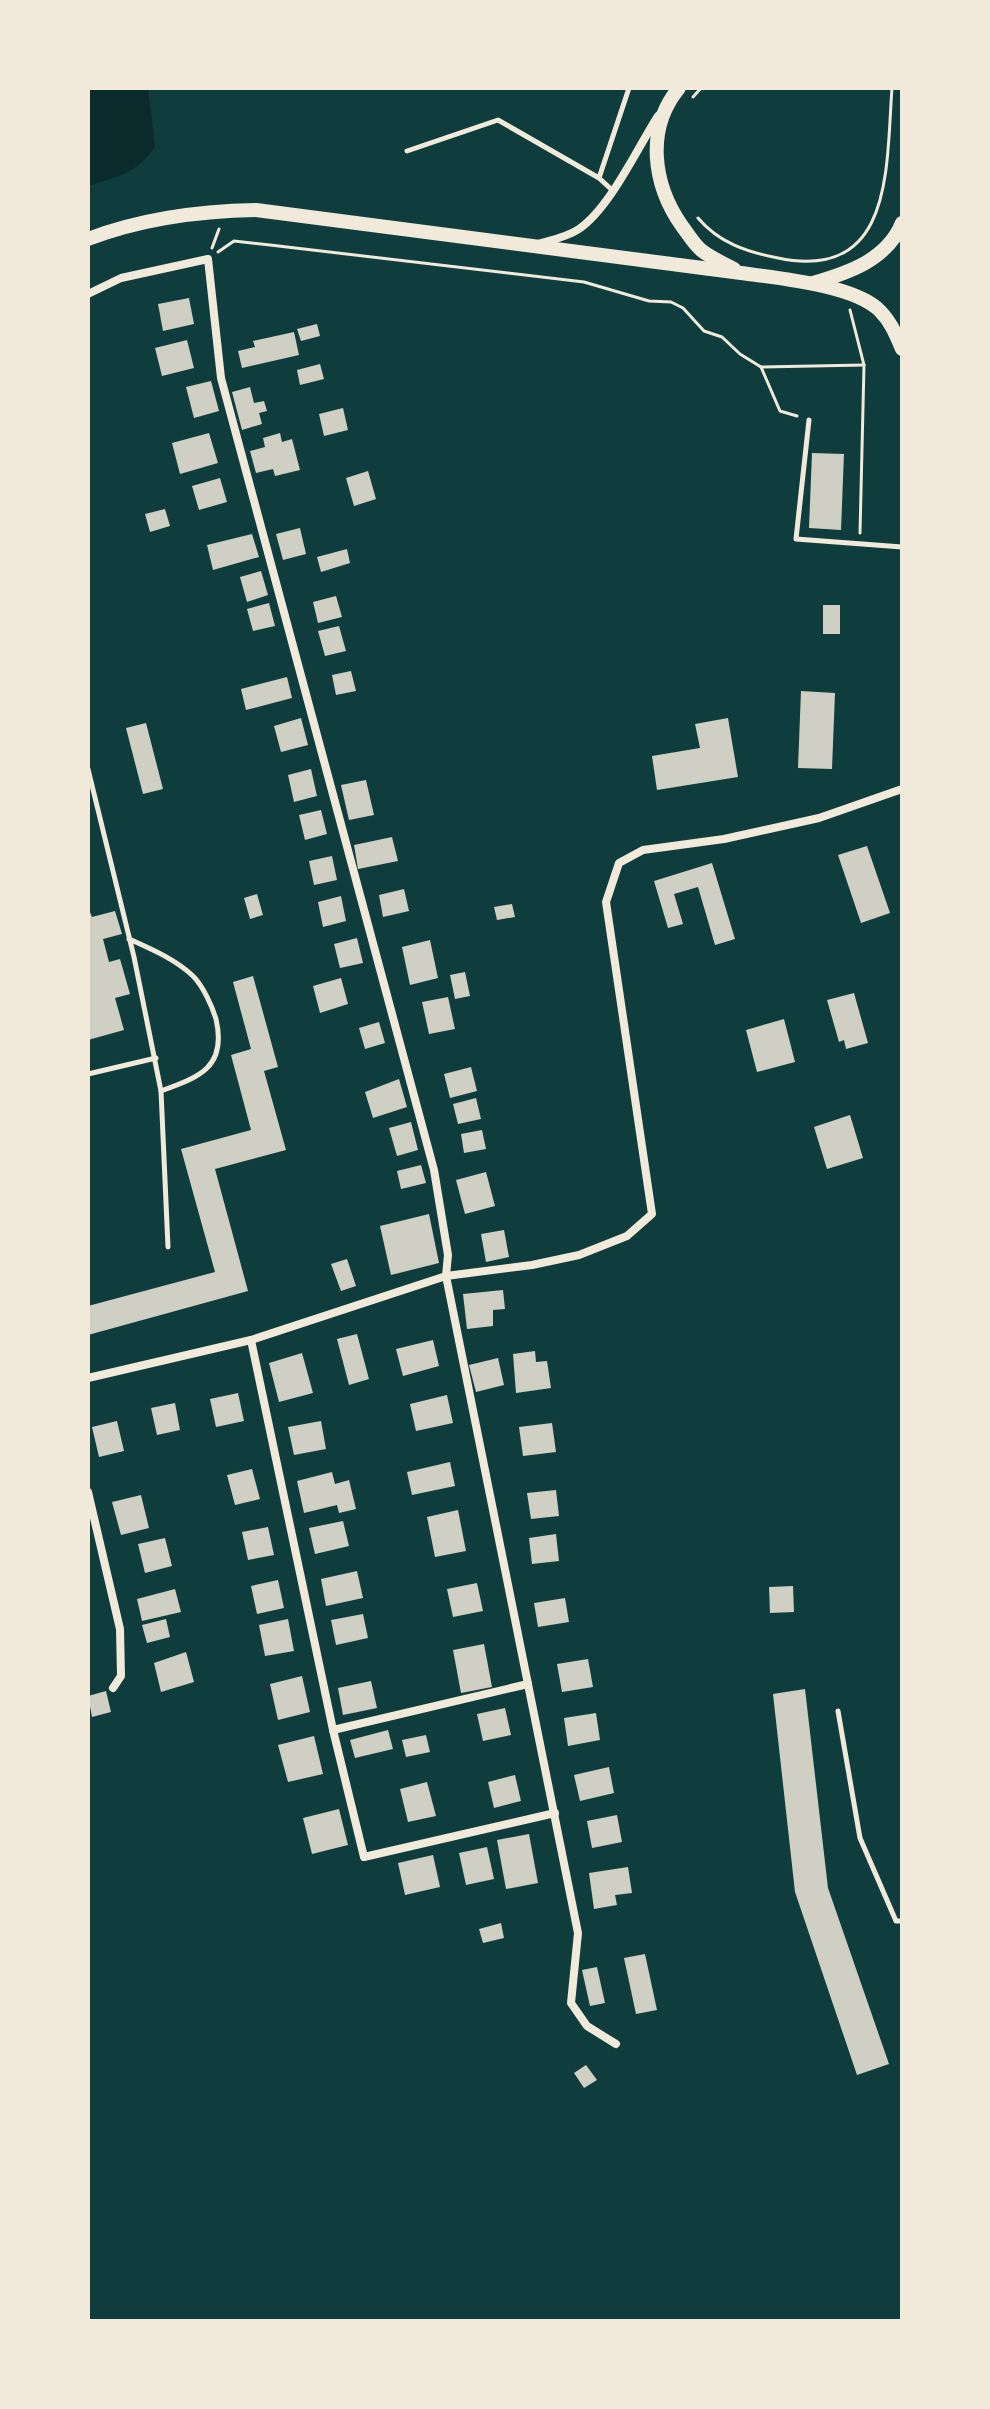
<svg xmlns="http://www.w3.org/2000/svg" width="990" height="2409" viewBox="0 0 990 2409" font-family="'Sofia Sans Condensed',sans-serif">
  <rect width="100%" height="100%" fill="#0f3d3e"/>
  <path fill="#0a2a2b" d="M88,88H148L155,147C136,174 118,176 88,186Z"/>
  <g fill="#cfcfc3">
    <polygon points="189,298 194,324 163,331 158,304"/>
    <polygon points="317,324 320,336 301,341 297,329"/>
    <polygon points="294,332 299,355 242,368 238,351 255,347 253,341"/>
    <polygon points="187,340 194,368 162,376 155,348"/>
    <polygon points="320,364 324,379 300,385 297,370"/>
    <polygon points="211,381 219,411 194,418 186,387"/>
    <polygon points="250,387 254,403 264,401 267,411 259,413 262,424 242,430 232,392"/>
    <polygon points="343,408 348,430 324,436 319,414"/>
    <polygon points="209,433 218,463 180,474 172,443"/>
    <polygon points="280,433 282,442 292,439 300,470 275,476 273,469 256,473 250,451 265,447 263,438"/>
    <polygon points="812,453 844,454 841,530 809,528"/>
    <polygon points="368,471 376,499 354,506 346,478"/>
    <polygon points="220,478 227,502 199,510 192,486"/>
    <polygon points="165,509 170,526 150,532 145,514"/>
    <polygon points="300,528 306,554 283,560 276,534"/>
    <polygon points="252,534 259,557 213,570 207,545"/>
    <polygon points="347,549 350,563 321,572 317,557"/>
    <polygon points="261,571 268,595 247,602 240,577"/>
    <polygon points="336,596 342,617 318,623 313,602"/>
    <polygon points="269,603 275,626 253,631 247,609"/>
    <rect x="823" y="605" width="17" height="29"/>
    <polygon points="339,626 346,651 325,656 318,631"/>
    <polygon points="351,671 356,691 336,695 332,675"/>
    <polygon points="287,677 292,698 246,710 241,689"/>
    <polygon points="801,691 835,693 832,769 798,768"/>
    <polygon points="301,718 308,745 281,752 274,726"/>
    <polygon points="728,718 738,777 657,790 652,756 700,748 695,724"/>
    <polygon points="146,723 163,789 143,794 126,728"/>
    <polygon points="311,769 317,796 294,802 288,775"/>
    <polygon points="366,780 374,815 349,820 341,785"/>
    <polygon points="321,810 327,834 305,840 299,815"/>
    <polygon points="392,837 398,861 358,869 354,845"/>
    <polygon points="867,846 890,913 861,923 838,855"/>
    <polygon points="332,856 337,880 314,885 309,861"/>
    <polygon points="712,863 735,939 715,945 698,887 674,894 683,924 668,928 654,881"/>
    <polygon points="404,889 409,911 383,917 379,895"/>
    <polygon points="257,894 263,915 250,919 244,898"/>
    <polygon points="341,896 346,921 323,927 318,902"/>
    <polygon points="512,904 515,917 497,920 494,907"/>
    <polygon points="88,907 92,917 115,911 122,934 103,939 109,962 120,959 130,994 115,998 124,1030 88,1040"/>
    <polygon points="357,938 363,963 340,968 334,944"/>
    <polygon points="430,940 438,978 410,985 402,947"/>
    <polygon points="465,972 470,996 455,999 450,975"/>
    <polygon points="253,976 278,1067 264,1071 286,1150 215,1169 248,1291 88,1335 88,1306 215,1272 181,1149 251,1130 231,1055 251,1049 233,982"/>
    <polygon points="341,978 348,1004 320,1013 313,986"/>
    <polygon points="854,993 868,1043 846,1049 844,1040 839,1042 827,1000"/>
    <polygon points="448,997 455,1029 429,1034 422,1002"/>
    <polygon points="784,1019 795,1062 757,1072 746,1030"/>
    <polygon points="379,1022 385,1043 365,1049 359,1028"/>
    <polygon points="471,1067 477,1091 450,1098 444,1074"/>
    <polygon points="399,1079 407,1107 373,1118 365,1092"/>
    <polygon points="476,1098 481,1119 458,1124 453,1104"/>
    <polygon points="850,1115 863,1158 827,1169 814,1127"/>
    <polygon points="411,1122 418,1150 397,1156 389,1128"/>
    <polygon points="482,1130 486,1149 464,1153 461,1134"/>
    <polygon points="421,1165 426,1183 401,1189 397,1171"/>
    <polygon points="486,1172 495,1206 465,1214 456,1180"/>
    <polygon points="429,1214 439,1263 391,1275 380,1226"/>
    <polygon points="504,1230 509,1257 486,1262 481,1234"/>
    <polygon points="347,1259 356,1286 341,1291 331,1264"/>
    <polygon points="503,1290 505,1309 493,1310 493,1326 467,1329 463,1294"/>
    <polygon points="357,1334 369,1379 349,1385 337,1339"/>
    <polygon points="433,1340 439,1366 403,1376 396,1349"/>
    <polygon points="535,1351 536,1362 547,1361 551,1388 516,1393 513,1354"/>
    <polygon points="302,1353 313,1393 279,1402 269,1363"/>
    <polygon points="498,1358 504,1385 476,1392 469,1365"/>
    <polygon points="238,1393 244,1421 216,1427 210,1399"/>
    <polygon points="447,1395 453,1423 416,1431 410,1404"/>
    <polygon points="175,1403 180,1430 157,1435 151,1408"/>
    <polygon points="117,1421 124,1451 99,1457 92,1427"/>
    <polygon points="321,1421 326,1449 294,1455 288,1427"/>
    <polygon points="552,1423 556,1452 523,1456 519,1427"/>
    <polygon points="450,1462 455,1486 412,1495 407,1472"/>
    <polygon points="252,1469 260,1499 235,1505 227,1475"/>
    <polygon points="332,1472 335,1484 349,1480 356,1509 339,1513 337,1505 304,1513 297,1481"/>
    <polygon points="556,1490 559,1516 531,1519 527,1493"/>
    <polygon points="141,1495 149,1528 121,1535 112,1502"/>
    <polygon points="458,1510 466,1551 435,1557 427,1517"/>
    <polygon points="343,1521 349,1546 315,1554 309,1528"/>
    <polygon points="268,1527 274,1555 248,1560 242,1532"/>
    <polygon points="556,1534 559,1561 532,1564 529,1538"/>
    <polygon points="165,1538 172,1566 145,1573 138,1544"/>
    <polygon points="357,1571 363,1598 326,1606 321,1579"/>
    <polygon points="278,1580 284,1608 257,1614 251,1586"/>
    <polygon points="477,1583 483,1611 453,1617 447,1589"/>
    <polygon points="793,1586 794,1612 770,1613 769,1587"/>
    <polygon points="175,1589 181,1612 142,1621 137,1599"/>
    <polygon points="565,1598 569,1622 538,1627 534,1603"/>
    <polygon points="363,1614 368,1638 336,1645 331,1620"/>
    <polygon points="166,1619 170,1637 147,1643 142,1625"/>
    <polygon points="288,1619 294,1651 265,1656 259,1625"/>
    <polygon points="484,1644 492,1687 461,1693 453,1650"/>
    <polygon points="186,1652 194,1682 161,1692 154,1663"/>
    <polygon points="588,1659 593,1687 562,1692 557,1664"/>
    <polygon points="302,1676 310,1712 278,1720 270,1684"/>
    <polygon points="371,1681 377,1708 343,1715 338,1688"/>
    <polygon points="805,1689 828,1888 889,2064 857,2075 795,1892 773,1694"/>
    <polygon points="106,1691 111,1712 92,1717 88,1696"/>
    <polygon points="505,1708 511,1735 483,1741 477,1714"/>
    <polygon points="596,1713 600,1740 568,1746 564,1718"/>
    <polygon points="388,1730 393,1749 355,1758 350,1740"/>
    <polygon points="426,1735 430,1752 406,1757 402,1740"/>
    <polygon points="314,1736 323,1774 288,1782 278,1745"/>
    <polygon points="609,1767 614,1793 580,1801 574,1775"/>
    <polygon points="515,1775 521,1801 494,1808 488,1782"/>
    <polygon points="427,1782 436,1816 408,1822 400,1789"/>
    <polygon points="339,1809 348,1845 312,1854 303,1818"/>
    <polygon points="617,1815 622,1842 592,1848 587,1821"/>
    <polygon points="529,1834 538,1883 506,1889 497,1840"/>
    <polygon points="487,1847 494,1879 466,1885 459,1853"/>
    <polygon points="433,1855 440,1887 405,1895 398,1863"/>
    <polygon points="628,1867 632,1893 615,1895 617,1905 594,1909 589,1873"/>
    <polygon points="501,1923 504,1938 483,1943 479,1929"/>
    <polygon points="645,1954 657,2010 636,2014 624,1958"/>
    <polygon points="597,1967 605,2003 590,2006 582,1970"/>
    <polygon points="586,2065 597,2080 584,2088 574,2073"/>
  </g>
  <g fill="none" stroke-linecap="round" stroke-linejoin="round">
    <g stroke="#f1e9da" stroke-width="3">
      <polyline points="693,97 701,88"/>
      <path d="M698,218C719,243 747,252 778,258C894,282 886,167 892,88"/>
      <polyline points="212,248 219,229"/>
      <polyline points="218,252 234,241 270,245 584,282 649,301 671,302 683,308 704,331 722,337 740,354 761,367 780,411 797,416"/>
      <polyline points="850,310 864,365 860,533"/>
      <polyline points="761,367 864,365"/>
    </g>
    <g stroke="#f1e9da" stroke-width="5">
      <polyline points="407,151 498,120 599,178 612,190"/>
      <polyline points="599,178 629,88"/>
      <polyline points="809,420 796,539 902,547"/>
      <polyline points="88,769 134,957 161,1091 168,1247"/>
      <path d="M129,939C151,949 175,959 193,976C203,986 212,1006 216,1019C227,1067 200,1077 161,1091"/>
      <polyline points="88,1074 156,1058"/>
      <polyline points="838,1711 860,1838 896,1921 902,1921"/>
    </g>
    <g stroke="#f1e9da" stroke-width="8">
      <path d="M538,244C552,240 567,237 579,229C610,208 638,147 658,116"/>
      <polyline points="88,294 121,278 208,259 221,378 434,1170 448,1255 446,1276 578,1933 571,2003 587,2026 616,2044"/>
      <polyline points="251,1340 333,1730 364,1857 555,1813"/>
      <polyline points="88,1378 251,1340 446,1276 532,1265 579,1255 627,1236 652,1214 606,902 619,863 643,850 724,839 819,818 902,789"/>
      <polyline points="88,1492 120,1629 121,1676 113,1688"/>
      <polyline points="333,1730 528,1684"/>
    </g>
    <g stroke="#f1e9da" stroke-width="14">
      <path d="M679,88C645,129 653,185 682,226C688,234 694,244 701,250C711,258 723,263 734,269"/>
      <path d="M88,239C143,218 198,211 256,210L741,273C777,278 855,285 880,311C891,322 896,335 902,349"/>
      <path d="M813,283C848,273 887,260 902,223"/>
    </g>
  </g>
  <rect width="990" height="2409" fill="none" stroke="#f1e9da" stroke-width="180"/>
</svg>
